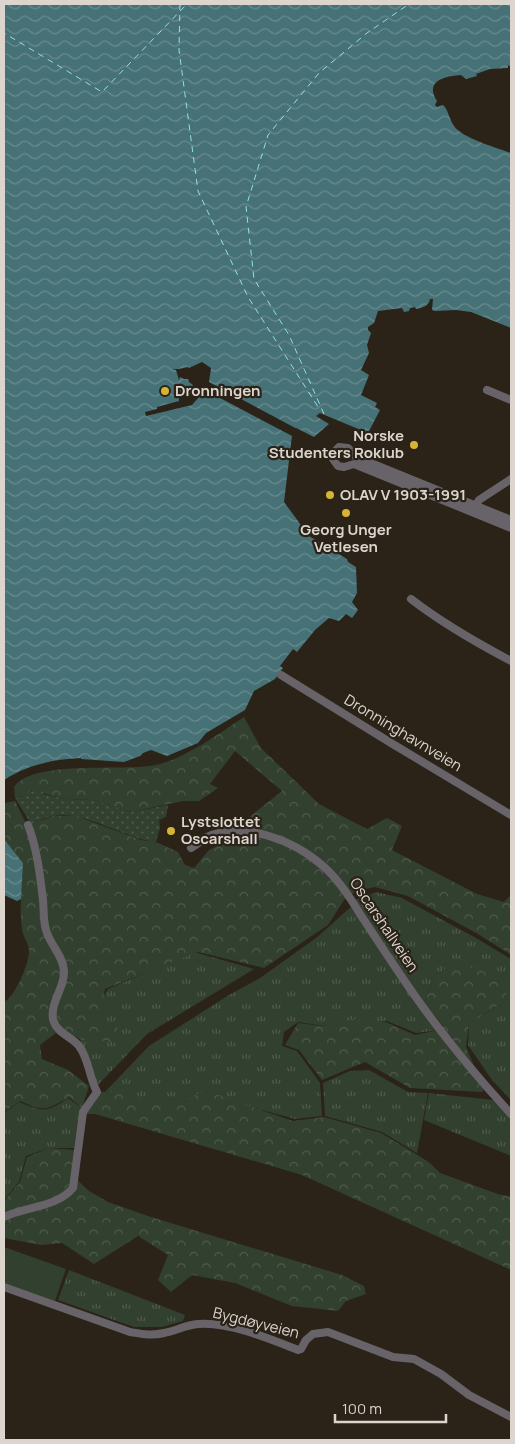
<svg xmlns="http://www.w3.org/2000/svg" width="515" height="1444" viewBox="0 0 515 1444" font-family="Manrope,sans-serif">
  <defs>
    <pattern id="grass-tufts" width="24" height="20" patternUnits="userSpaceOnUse" patternTransform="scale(1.25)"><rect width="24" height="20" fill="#32402f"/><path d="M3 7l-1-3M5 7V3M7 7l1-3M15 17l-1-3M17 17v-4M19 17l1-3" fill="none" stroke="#4f5b4c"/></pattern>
    <pattern id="forest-crowns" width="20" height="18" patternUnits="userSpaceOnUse" patternTransform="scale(1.25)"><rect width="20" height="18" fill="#32402f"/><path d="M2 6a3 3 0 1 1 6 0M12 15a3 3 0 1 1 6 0" fill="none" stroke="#4f5b4c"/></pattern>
    <pattern id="park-dots" width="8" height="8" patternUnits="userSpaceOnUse" patternTransform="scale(1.25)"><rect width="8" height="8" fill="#32402f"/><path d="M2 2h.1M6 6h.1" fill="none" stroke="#4f5b4c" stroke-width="1.8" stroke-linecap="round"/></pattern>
    <pattern id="water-waves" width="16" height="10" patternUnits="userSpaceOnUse" patternTransform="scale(1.25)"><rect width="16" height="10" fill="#467176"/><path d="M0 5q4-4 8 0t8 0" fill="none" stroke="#698b8e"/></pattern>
  </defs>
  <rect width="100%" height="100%" fill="#2b2318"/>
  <g fill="url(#grass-tufts)">
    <polygon points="376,892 402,898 476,938 511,959 511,1100 492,1080 468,1045 469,1024 507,1000 435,976 424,1003 355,900"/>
    <polygon points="352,906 439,1030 416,1033 387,1021 325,1026 298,1022 284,1032 282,1046 297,1051 320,1083 322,1116 295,1119 207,1095 171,1110 105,1092 149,1046 229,995 260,978 316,938"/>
    <polygon points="194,952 254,969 147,1034 97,1086 79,1036 108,989"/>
    <polygon points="369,1070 408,1092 428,1093 417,1153 382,1132 325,1116 323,1083 350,1071"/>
    <polygon points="429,1093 493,1100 511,1116 511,1156 424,1120"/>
    <path d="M68,1098L82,1108L78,1117L74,1148H49L26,1156L19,1182L4,1200V1113L19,1102C44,1112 46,1113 68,1098Z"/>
    <polygon points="69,1270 185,1315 183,1321 162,1327 134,1327 58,1300"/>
  </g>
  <g fill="url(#forest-crowns)">
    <path d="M244,717L261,748L319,804L367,829L387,818L402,826L392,850L477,894L504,902L511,895V955L478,934L408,896L375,887L356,891L344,900L328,925L264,968L198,952L105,989L99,1019L118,1028L115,1042L82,1040L61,1029L40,1045L42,1059L68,1070L89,1086L82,1108L69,1097C44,1111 46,1112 20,1101L4,1112V1002C15,997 29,964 29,951C29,944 23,937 22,929C19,908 22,884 23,863L4,839V803L15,801L27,825L53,816H76L141,840L156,842L178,852L185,865L194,868L209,850L236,837L238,826L282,791L235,751L210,784L218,788L199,801H183L131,812L94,800L65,799L31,790L27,795L15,798L14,787C33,759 124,772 156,765C184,759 220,733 244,717Z"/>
    <polygon points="451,964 480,969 505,987 507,1000 469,1024 466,1047 484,1089 482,1092 410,1088 365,1062 322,1080 299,1050 285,1045 298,1023 324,1026 354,1019 386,1022 415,1035 439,1030 443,1026 424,1003 435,976"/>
    <polygon points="204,1090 293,1121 324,1117 381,1133 416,1154 430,1163 440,1173 498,1194 511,1197 511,1270 302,1175 95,1114 85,1114 99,1092 120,1092 172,1109"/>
    <polygon points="49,1148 76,1150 73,1176 89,1191 108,1202 151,1217 342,1275 364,1286 366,1294 346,1301 338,1311 292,1306 235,1283 192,1275 171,1292 158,1280 168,1255 138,1236 94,1264 62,1243 41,1245 4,1238 4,1201 20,1182 27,1157"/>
  </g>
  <path fill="url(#park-dots)" d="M37,789L43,791V794L65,799L94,800L131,812L168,805L166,817L159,820L160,828L156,842C123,838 85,810 53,816C46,817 38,821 31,824L15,798C25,797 28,791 37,789Z"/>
  <polygon fill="#32402f" points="4,1247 66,1269 55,1301 4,1283"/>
  <g fill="url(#water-waves)">
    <path d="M4,4H511V67L508,65V68L490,69L476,74L477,76L466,79L461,75C445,76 424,81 437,101L435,105L437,107L443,105C449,111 449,119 454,126C462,138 497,148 511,153V328L471,312L456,310L435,311L432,310L433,299H430C429,306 422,308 416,309L415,307L410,308L409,311L404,312L402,308L378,311L374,323L368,327V330L371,333L367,345L369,353L361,370L369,375L361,395L377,403L375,407L380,410L368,433L320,413L316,416L329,424L314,437L296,428L292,436L284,502L309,536L347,559L348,562L356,567L357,593L352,602L358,610L352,618L346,614L339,621L329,618L315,630L297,652L293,649L280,666L283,668L275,679L254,691L245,710L206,733L198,743L167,756L151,750L143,753L140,756L124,762L81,759V758C54,759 27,765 4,780Z"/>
    <polygon points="4,839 23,863 21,899 17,901 4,895"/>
  </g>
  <polygon fill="#2b2318" points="202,362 211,368 209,382 316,439 313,440 296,431 294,437 205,390 192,405 146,416 145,412 157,409 157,407 179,401 179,396 182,395 186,397 188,394 192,393 191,388 193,385 189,382 188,379 184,379 180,377 179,380 176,370 172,369 179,369 188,367 189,368"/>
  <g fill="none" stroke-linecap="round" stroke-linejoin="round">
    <g stroke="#91e1e9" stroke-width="1" stroke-dasharray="6 5" stroke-linecap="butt">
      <polyline points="180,4 179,50 198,191 248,297 320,410"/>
      <polyline points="4,29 4,33 102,92 187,4"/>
      <polyline points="324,414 289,335 254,279 246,207 268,135 319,73 367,33 409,4"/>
    </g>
    <g stroke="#686368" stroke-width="8">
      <polyline points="487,390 511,400"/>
      <polyline points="474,508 479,500 511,479"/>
      <polyline points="511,520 356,457 348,448 339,447 333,453 333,459 338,466 344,467 354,464 511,528"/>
      <path d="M411,599C442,623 477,643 511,661"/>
      <polyline points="281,675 391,743 511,815"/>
      <path d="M191,848C196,845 202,840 207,837C243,820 295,841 323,866C338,879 350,897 360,914C378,941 396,969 415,996C444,1037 477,1077 511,1114"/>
      <path d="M4,1217C26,1206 56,1208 73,1188L83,1112L97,1092C89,1077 89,1059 79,1046C71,1036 56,1033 53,1019C50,1003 65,987 64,971C63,955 50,945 46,930C43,920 44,910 43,900C40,875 37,848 28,825"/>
      <path d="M4,1287L130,1332C142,1334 152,1336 164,1333C175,1331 186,1325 198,1324C227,1321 270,1339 298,1350L301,1349L306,1340L313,1334L328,1332L393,1357L414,1359L441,1374L469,1395L511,1417"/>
    </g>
  </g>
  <g fill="#d7b434" stroke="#2b2318" stroke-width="2">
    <circle cx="165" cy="391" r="5"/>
    <circle cx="414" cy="445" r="5"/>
    <circle cx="330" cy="495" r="5"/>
    <circle cx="346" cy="513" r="5"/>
    <circle cx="171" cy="831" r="5"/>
  </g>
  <g text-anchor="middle" stroke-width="4.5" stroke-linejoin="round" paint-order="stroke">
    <g font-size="15" font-weight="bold" fill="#dbd5ce" stroke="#2b2318" text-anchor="start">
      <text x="175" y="396">Dronningen</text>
      <text x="404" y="441" text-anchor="end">Norske<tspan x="404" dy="17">Studenters Roklub</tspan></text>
      <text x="340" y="500">OLAV V 1903-1991</text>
      <text x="346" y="535" text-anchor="middle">Georg Unger<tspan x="346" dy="17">Vetlesen</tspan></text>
      <text x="181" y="827">Lystslottet<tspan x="181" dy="17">Oscarshall</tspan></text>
    </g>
    <g font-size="15" fill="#dbd5ce" stroke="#2b2318">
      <text transform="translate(403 733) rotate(31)" y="5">Dronninghavnveien</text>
      <text transform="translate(384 925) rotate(56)" y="5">Oscarshallveien</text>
      <text transform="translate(256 1323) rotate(14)" y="5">Bygdøyveien</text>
    </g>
  </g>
  <rect width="515" height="1444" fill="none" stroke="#dbd5ce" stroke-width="10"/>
  <path d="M335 1414v8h111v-8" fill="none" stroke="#dbd5ce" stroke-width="2.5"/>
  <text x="342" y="1414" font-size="15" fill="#dbd5ce" stroke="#2b2318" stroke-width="4" paint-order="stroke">100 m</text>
</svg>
